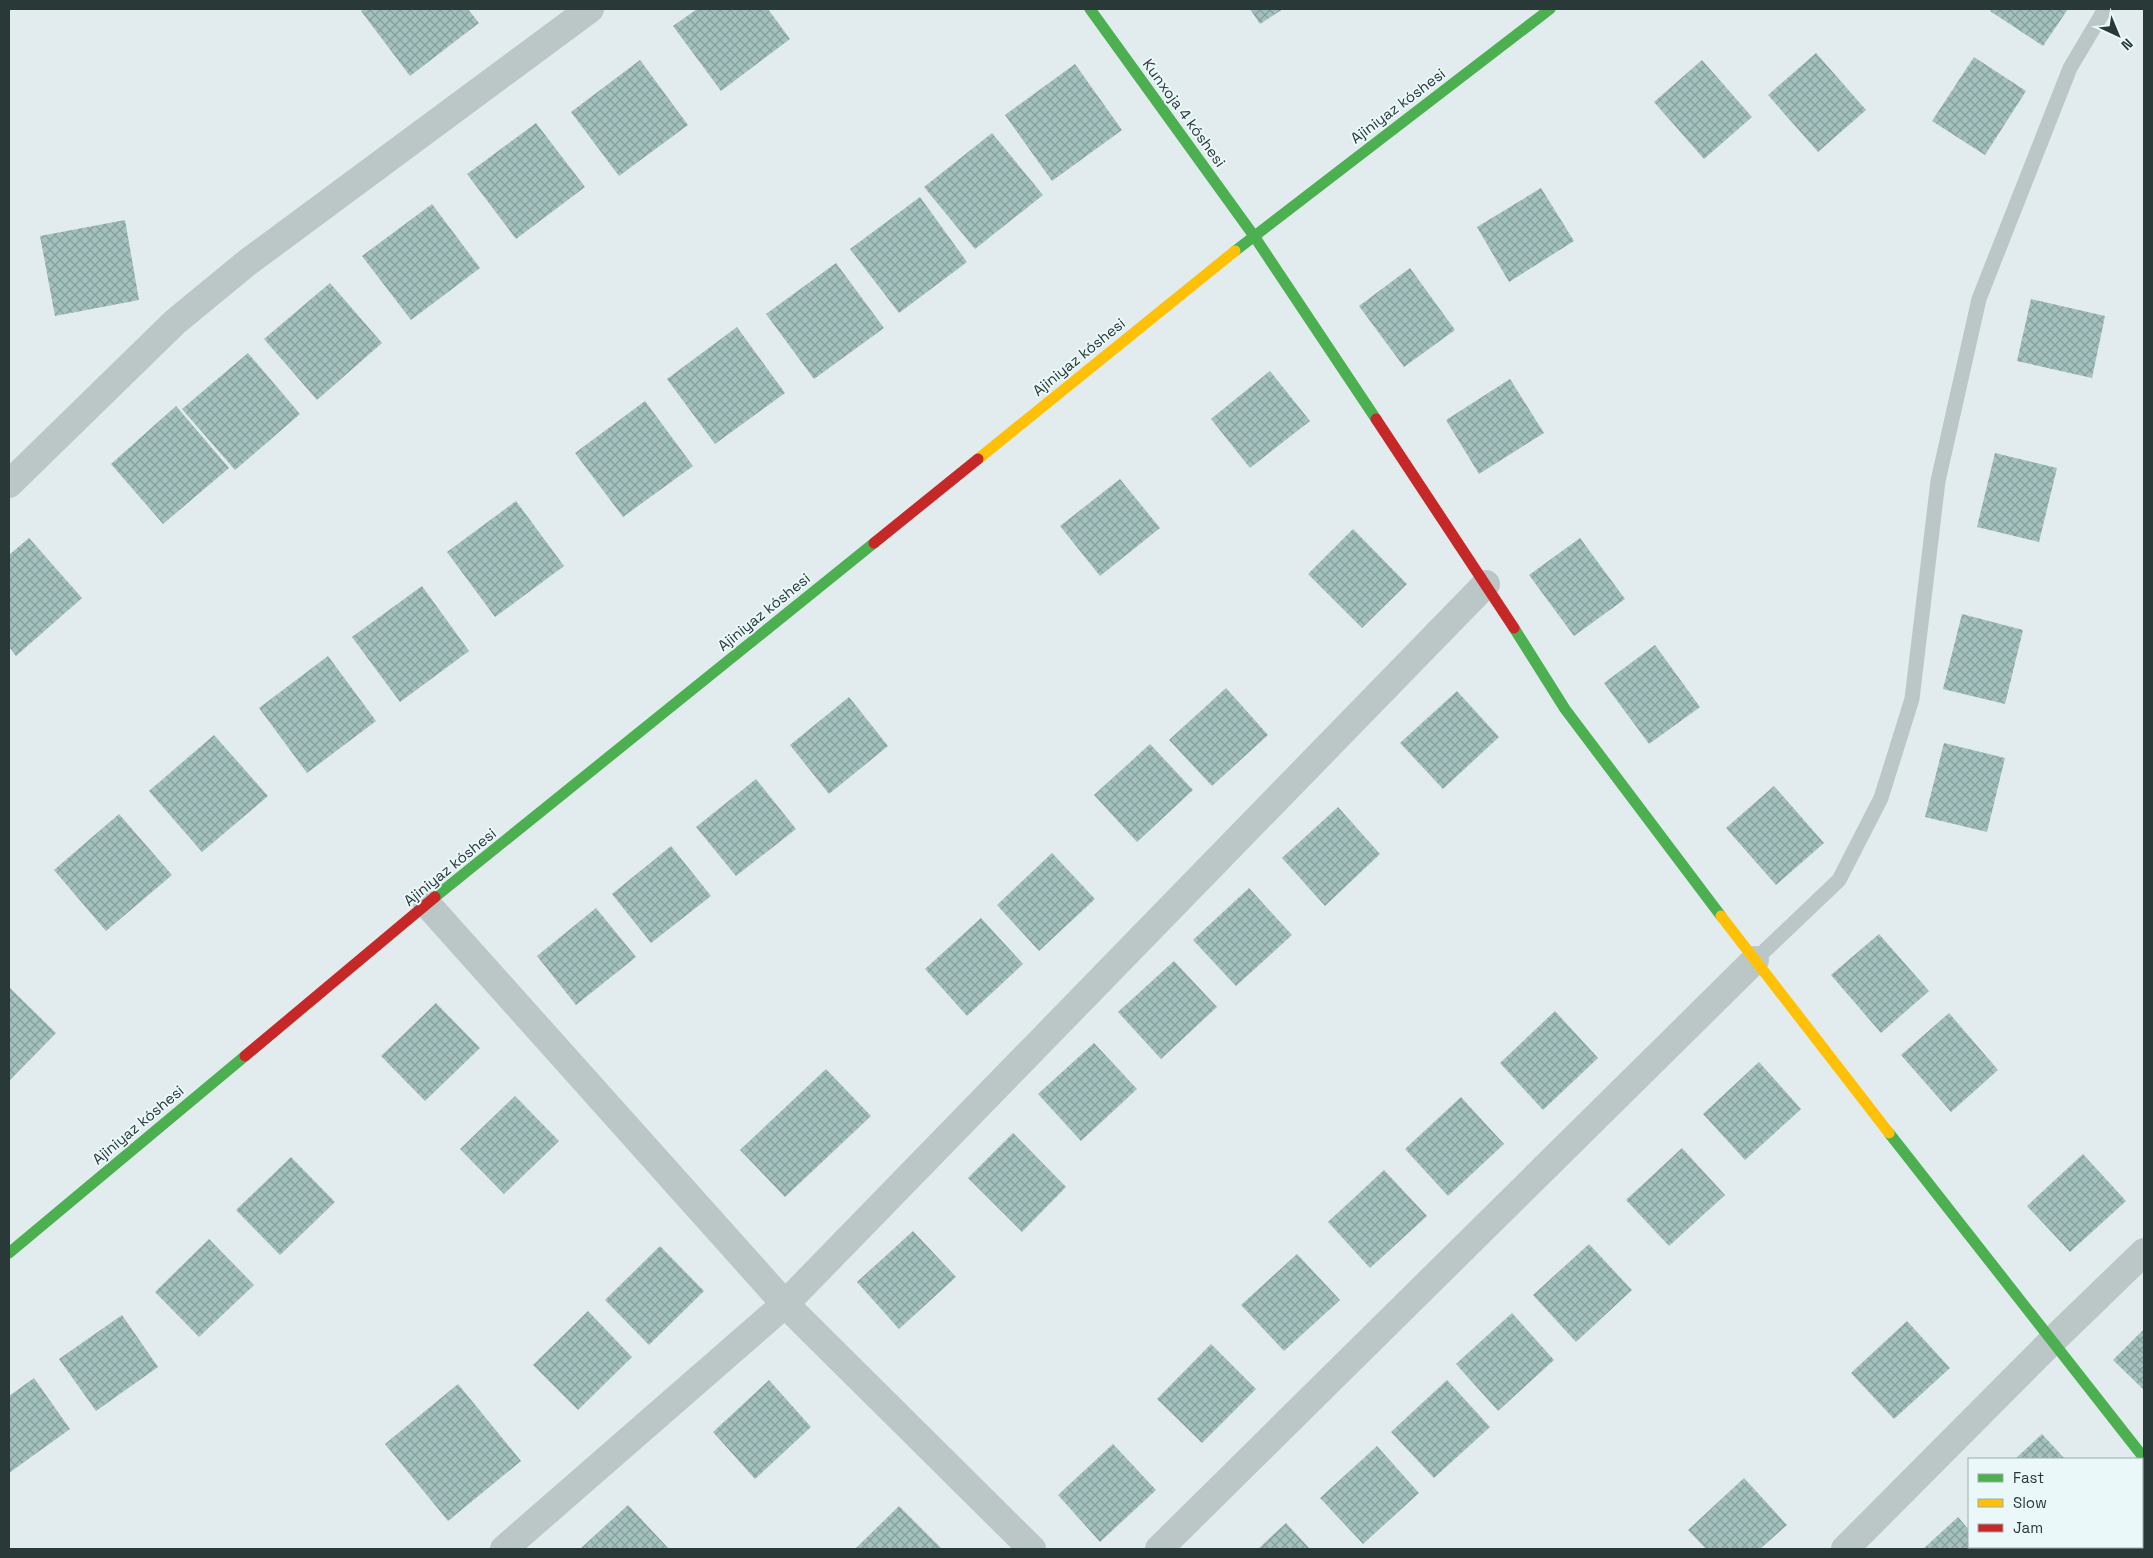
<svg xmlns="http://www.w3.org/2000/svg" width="2153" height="1558" viewBox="0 0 2153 1558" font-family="'Space Grotesk',sans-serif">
  <defs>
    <pattern id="building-cross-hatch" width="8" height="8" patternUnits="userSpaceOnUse" patternTransform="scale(1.25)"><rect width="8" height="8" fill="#a3c1be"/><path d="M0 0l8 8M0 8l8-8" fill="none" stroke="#859e9b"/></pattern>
  </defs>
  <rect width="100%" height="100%" fill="#e2ecee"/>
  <g fill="url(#building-cross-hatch)">
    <polygon points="364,9 468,9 479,23 410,76 361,11"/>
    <polygon points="697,9 768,9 790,39 721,91 673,26"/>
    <polygon points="1250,9 1283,9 1260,24"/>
    <polygon points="1992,9 2068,9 2043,46 1990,11"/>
    <polygon points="1816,53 1866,110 1818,152 1768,95"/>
    <polygon points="1974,57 2026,91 1985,155 1932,121"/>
    <polygon points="640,60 688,125 619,176 571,112"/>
    <polygon points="1702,60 1752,117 1704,159 1654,102"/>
    <polygon points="1075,64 1122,130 1052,181 1005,115"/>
    <polygon points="536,123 585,187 516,239 467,174"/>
    <polygon points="992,133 1043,195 975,249 924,187"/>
    <polygon points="1541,188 1574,241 1509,282 1477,227"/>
    <polygon points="920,197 967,262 899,313 850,249"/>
    <polygon points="432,204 480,268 411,320 362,256"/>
    <polygon points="125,220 139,300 55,316 40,236"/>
    <polygon points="836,263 884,328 814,379 766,314"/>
    <polygon points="1410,268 1455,330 1404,367 1359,306"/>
    <polygon points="330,283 382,343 317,400 264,339"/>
    <polygon points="2031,299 2105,316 2092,378 2017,361"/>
    <polygon points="737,327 785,393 715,444 667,379"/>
    <polygon points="248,353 300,414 235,470 182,409"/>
    <polygon points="1270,371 1310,421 1250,468 1211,419"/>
    <polygon points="1510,379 1544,433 1479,474 1446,420"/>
    <polygon points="645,401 693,466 623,517 575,453"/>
    <polygon points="176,406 229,468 163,524 111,464"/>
    <polygon points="1995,453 2057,468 2039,542 1977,527"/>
    <polygon points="1120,479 1160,528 1100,576 1060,526"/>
    <polygon points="516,501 564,566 495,617 447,552"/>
    <polygon points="1353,529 1407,584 1362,628 1308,574"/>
    <polygon points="29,538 82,598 16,656 9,647 9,555"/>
    <polygon points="1580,538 1625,599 1574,636 1529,575"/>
    <polygon points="422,586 469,651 400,702 352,637"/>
    <polygon points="1962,614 2023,630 2005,704 1943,689"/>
    <polygon points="1655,645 1700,707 1649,744 1604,683"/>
    <polygon points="328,656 376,721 307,773 259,708"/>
    <polygon points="1226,688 1268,735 1212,786 1169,740"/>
    <polygon points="1457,691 1499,737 1443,789 1400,743"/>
    <polygon points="849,697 888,746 829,794 790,745"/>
    <polygon points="214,735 268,796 202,852 149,791"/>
    <polygon points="1944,743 2005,758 1987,832 1925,817"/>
    <polygon points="1150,744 1193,790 1137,842 1094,795"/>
    <polygon points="756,779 796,829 736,876 696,827"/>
    <polygon points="1774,786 1824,843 1776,885 1726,828"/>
    <polygon points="1338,807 1380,854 1325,906 1282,858"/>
    <polygon points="119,814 172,875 106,931 54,870"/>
    <polygon points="671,846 711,896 651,943 612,894"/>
    <polygon points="1052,853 1095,899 1039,951 997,905"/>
    <polygon points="1249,888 1292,935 1236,986 1193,940"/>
    <polygon points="596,908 636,957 576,1005 537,956"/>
    <polygon points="981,918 1023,964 967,1016 925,969"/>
    <polygon points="1879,934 1929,991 1881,1033 1831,975"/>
    <polygon points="1174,961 1217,1007 1161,1059 1118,1012"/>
    <polygon points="9,987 56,1033 9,1081"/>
    <polygon points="436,1003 480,1048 425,1101 381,1056"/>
    <polygon points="1555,1011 1598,1058 1543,1110 1500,1063"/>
    <polygon points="1949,1013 1998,1070 1951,1112 1901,1055"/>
    <polygon points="1094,1043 1137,1089 1081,1141 1038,1094"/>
    <polygon points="1759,1062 1801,1109 1745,1160 1703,1114"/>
    <polygon points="826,1069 871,1116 785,1197 740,1150"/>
    <polygon points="515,1096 559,1141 504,1194 460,1149"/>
    <polygon points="1461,1097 1504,1144 1448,1196 1405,1149"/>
    <polygon points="1013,1133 1066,1187 1022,1232 968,1178"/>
    <polygon points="1682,1148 1725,1195 1669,1246 1626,1200"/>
    <polygon points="2083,1154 2126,1201 2070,1252 2027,1206"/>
    <polygon points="291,1157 335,1202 280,1255 236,1210"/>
    <polygon points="1384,1170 1427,1216 1370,1268 1328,1222"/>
    <polygon points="913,1231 956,1277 899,1329 857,1282"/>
    <polygon points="209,1239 254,1285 199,1337 155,1292"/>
    <polygon points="1589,1244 1632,1290 1576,1342 1533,1295"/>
    <polygon points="660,1246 704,1291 649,1345 605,1300"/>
    <polygon points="1297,1254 1340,1300 1284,1351 1241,1305"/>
    <polygon points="588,1311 632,1357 578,1410 533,1365"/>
    <polygon points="1512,1313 1554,1360 1498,1411 1456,1364"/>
    <polygon points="122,1315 158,1367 96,1411 59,1359"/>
    <polygon points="1907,1321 1950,1368 1894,1419 1851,1373"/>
    <polygon points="2144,1329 2144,1390 2113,1360"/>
    <polygon points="1211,1344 1256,1389 1202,1443 1157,1399"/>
    <polygon points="34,1378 70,1429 9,1473 9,1396"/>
    <polygon points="769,1380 811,1427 755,1479 713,1432"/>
    <polygon points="1447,1380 1490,1427 1434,1478 1391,1432"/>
    <polygon points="458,1384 521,1461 448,1521 385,1444"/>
    <polygon points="2042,1434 2065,1459 2015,1459"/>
    <polygon points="1113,1444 1156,1490 1100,1542 1058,1495"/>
    <polygon points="1377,1446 1419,1493 1363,1544 1320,1498"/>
    <polygon points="1744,1478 1787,1525 1760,1549 1706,1549 1688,1530"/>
    <polygon points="628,1505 669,1549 580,1549"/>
    <polygon points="899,1506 942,1549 855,1549"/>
    <polygon points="1958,1517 1969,1530 1969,1547 1985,1547 1987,1549 1923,1549"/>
    <polygon points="1286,1523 1310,1549 1258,1549"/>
  </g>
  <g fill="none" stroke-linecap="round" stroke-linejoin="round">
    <polyline stroke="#bbc7c7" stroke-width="15" points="1755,960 1839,880 1881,798 1912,699 1938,481 1979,299 2070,68 2105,9"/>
    <g stroke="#bbc7c7" stroke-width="28">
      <polyline points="9,484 175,322 248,262 590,9"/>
      <polyline points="427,904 785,1304 1032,1549"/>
      <polyline points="504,1549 785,1304 1486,584"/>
      <polyline points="1159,1549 1755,960"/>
      <polyline points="1845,1549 2051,1342 2144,1252"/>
    </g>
    <g stroke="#4caf50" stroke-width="11">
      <polyline points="1090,9 1254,236 1376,419"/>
      <polyline points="1235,251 1550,9"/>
      <polyline points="1514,628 1565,709 1721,916"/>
      <polyline points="435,897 874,543"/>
      <polyline points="1889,1133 2144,1458"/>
      <polyline points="9,1253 245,1056"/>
    </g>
    <g stroke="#ffc107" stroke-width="11">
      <polyline points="978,459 1235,251"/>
      <polyline points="1721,916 1889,1133"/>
    </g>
    <g stroke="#c62828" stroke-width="11">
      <polyline points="1376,419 1514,628"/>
      <polyline points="874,543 978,459"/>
      <polyline points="245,1056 435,897"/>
    </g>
  </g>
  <g text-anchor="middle" stroke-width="4" stroke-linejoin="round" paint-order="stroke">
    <g font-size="15" fill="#293937" stroke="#eaf8fa">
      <text transform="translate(1398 106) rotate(-37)" y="5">Ajiniyaz kóshesi</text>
      <text transform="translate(1184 113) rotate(54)" y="5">Kunxoja 4 kóshesi</text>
      <text transform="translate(1079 357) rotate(-39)" y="5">Ajiniyaz kóshesi</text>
      <text transform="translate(764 612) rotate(-39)" y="5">Ajiniyaz kóshesi</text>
      <text transform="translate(450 867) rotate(-39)" y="5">Ajiniyaz kóshesi</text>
      <text transform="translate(138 1125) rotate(-40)" y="5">Ajiniyaz kóshesi</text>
    </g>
  </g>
  <rect width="2153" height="1558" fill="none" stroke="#293937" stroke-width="20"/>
  <rect x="1968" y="1458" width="175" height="90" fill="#eaf8fa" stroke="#9dacac"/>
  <rect x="1978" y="1474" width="25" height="8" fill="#4caf50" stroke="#9dacac"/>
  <text x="2013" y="1483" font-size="15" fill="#293937">Fast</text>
  <rect x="1978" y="1499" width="25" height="8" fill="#ffc107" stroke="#9dacac"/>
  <text x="2013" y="1508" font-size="15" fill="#293937">Slow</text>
  <rect x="1978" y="1524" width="25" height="8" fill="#c62828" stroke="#9dacac"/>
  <text x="2013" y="1533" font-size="15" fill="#293937">Jam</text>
  <g transform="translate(2118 35) rotate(136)" stroke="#eaf8fa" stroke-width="4" paint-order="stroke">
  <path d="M0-4L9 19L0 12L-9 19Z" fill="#293937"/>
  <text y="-8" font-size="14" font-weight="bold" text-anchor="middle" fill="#293937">N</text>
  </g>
</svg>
